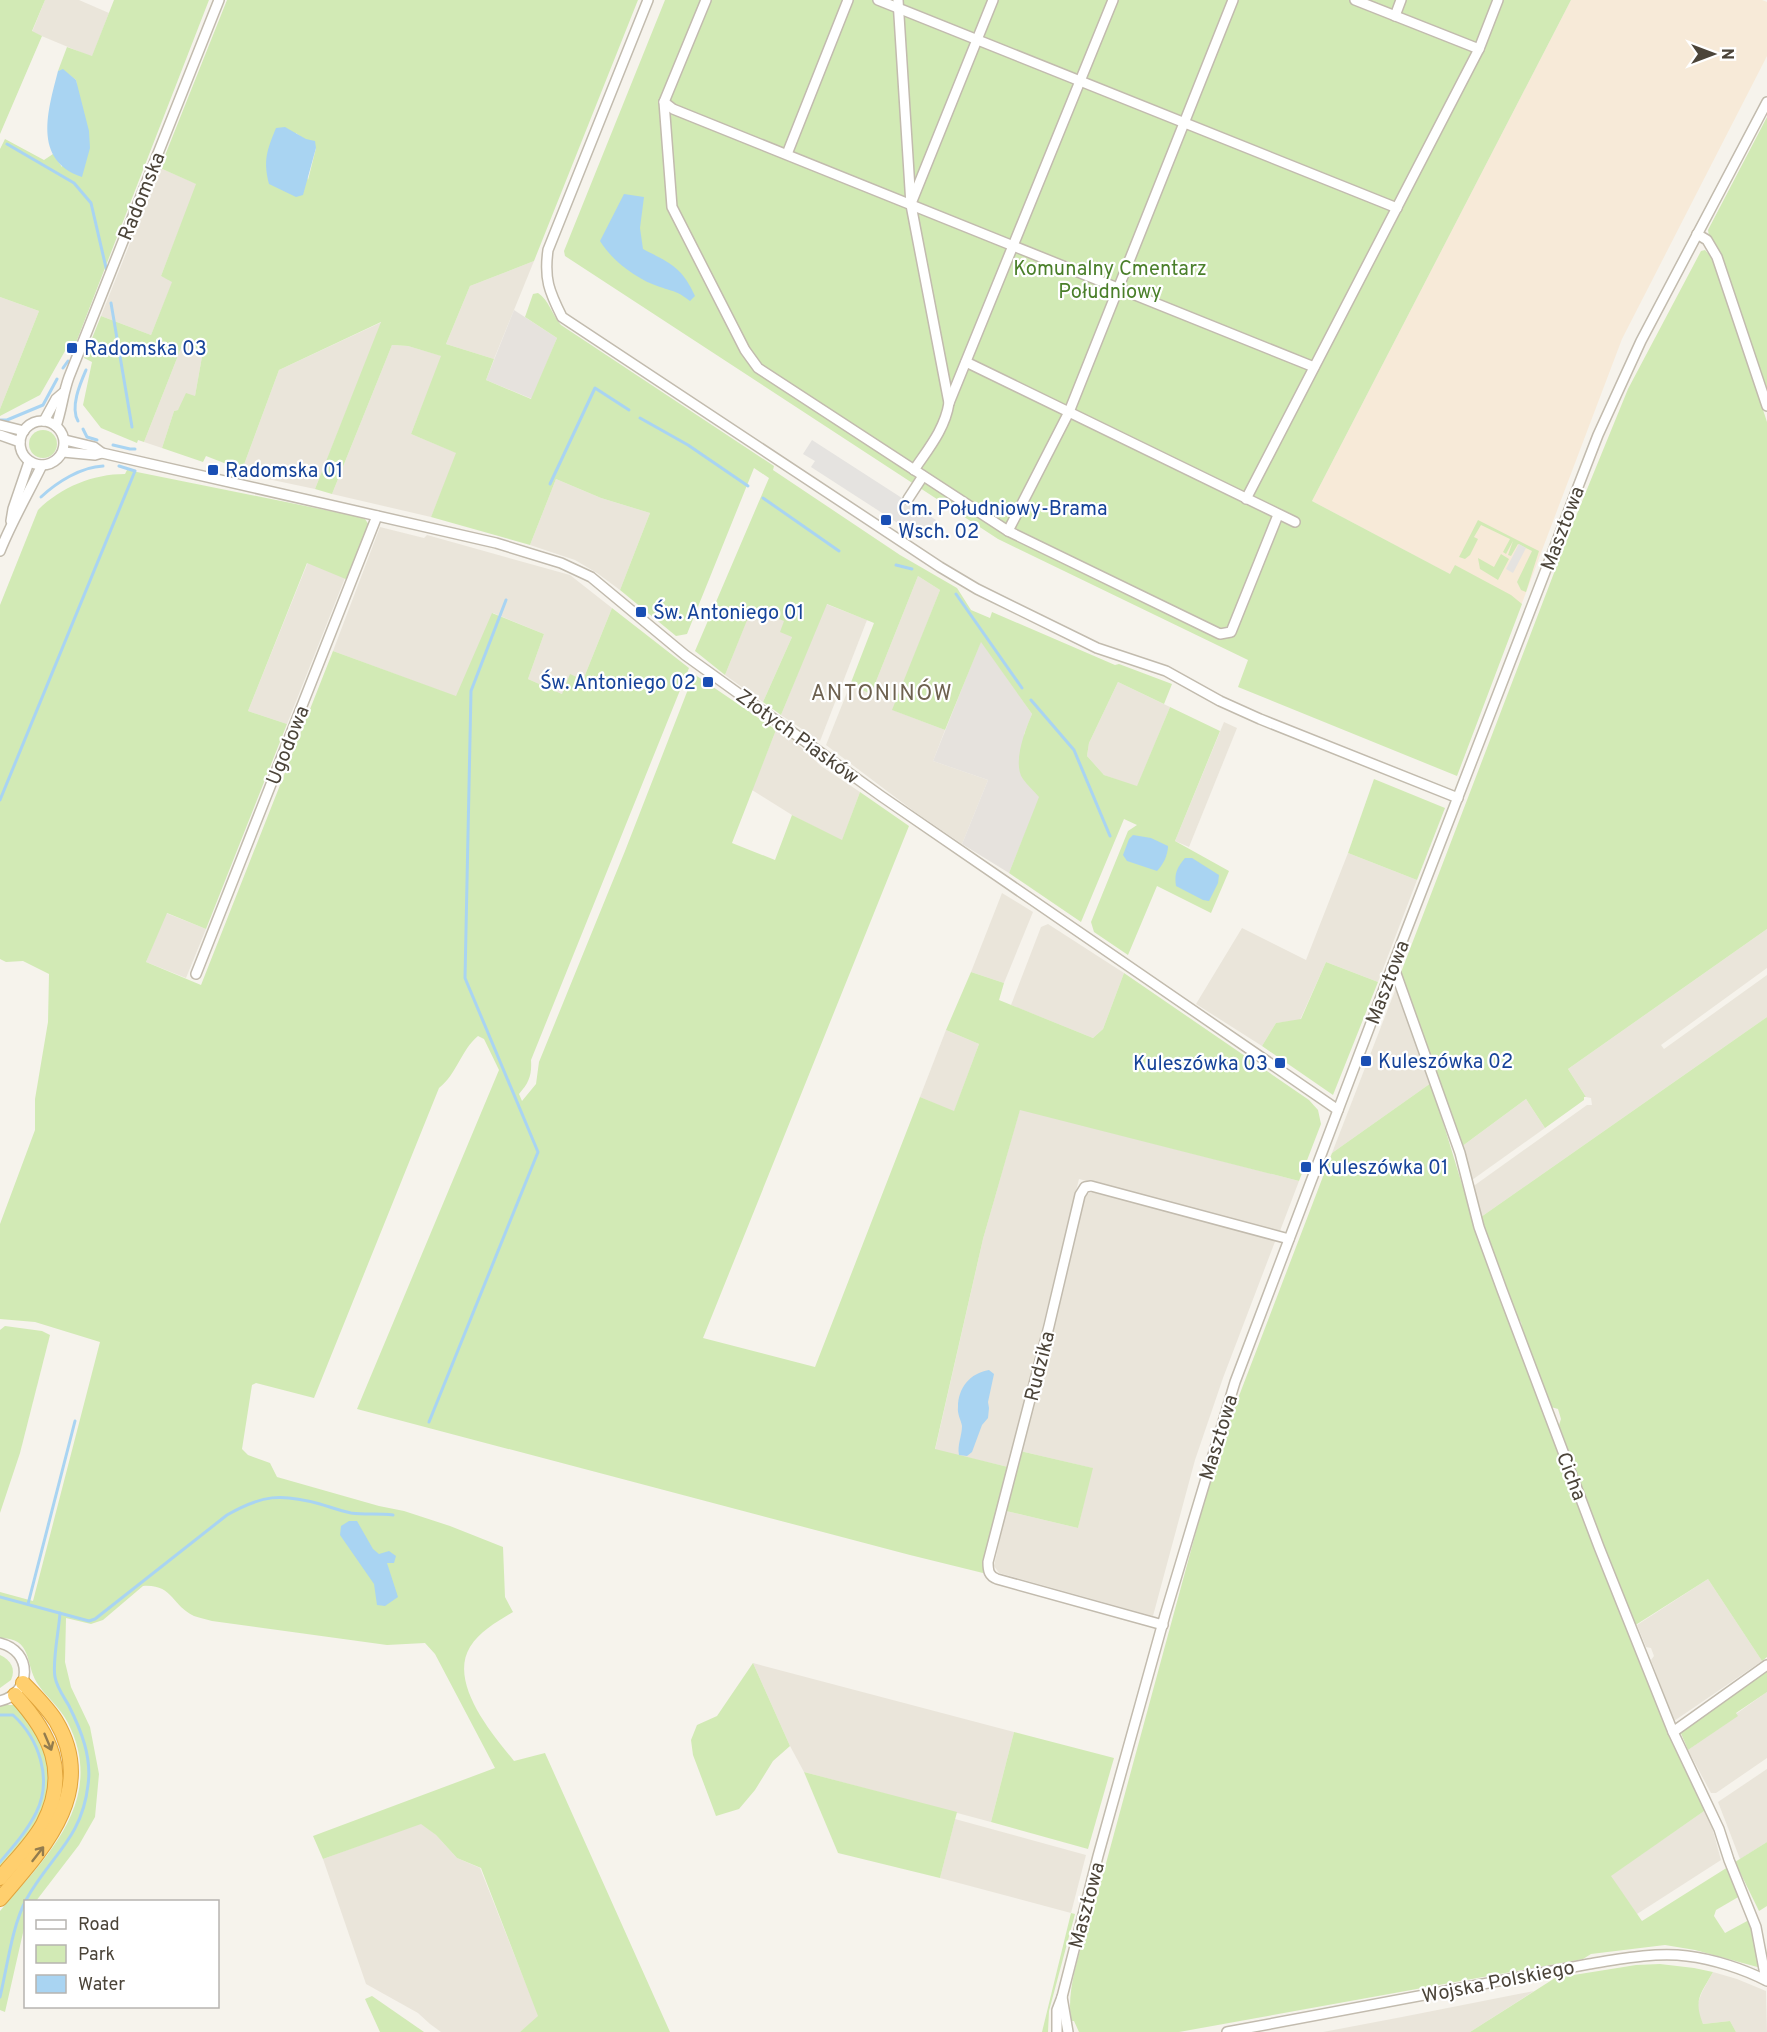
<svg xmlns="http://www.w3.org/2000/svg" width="1767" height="2032" viewBox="0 0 1767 2032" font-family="Overpass,sans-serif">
  <rect width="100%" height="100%" fill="#f6f3ec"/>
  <g fill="#eae5da">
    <polygon points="45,0 79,0 109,13 92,57 32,32"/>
    <polygon points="160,168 197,184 161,276 173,281 151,335 101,316"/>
    <polygon points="534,261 494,359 446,344 470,286"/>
    <polygon points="0,297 39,311 0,409"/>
    <polygon points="382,322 315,489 263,478 242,470 279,370"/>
    <polygon points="183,343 203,351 195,396 178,410 174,411 162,448 144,442"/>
    <polygon points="392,345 408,346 442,356 411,434 457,453 431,517 332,494"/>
    <polygon points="556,479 601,498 650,513 620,590 597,573 575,560 530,545"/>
    <polygon points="380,527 424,538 427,535 570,575 612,608 583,680 562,694 528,679 544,634 493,613 457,697 333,651"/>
    <polygon points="308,562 345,578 287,724 248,711"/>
    <polygon points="918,576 940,590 893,710 945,730 933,761 988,780 962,844 915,812 826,745 850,685 871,694"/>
    <polygon points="826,604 867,620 820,741 781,715"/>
    <polygon points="752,607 785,621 792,637 763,702 725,675"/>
    <polygon points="1118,682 1170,707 1137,787 1104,775 1087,756 1089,743"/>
    <polygon points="1224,722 1237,728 1189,847 1175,841"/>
    <polygon points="776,730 792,739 821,766 860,792 842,841 792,815 752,790"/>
    <polygon points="1348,853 1417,880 1378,982 1326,962 1300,1020 1276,1023 1262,1046 1196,1004 1242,928 1306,960"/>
    <polygon points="1002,893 1033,912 1004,983 971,972"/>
    <polygon points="166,913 206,929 186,978 146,962"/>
    <polygon points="1048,924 1124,973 1103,1029 1093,1038 1011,1005 1041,927"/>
    <polygon points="1767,929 1767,968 1661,1045 1664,1049 1767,975 1767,1017 1481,1217 1473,1189 1475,1185 1587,1105 1592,1105 1591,1098 1586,1097 1568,1069"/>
    <polygon points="1396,988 1431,1083 1332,1153"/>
    <polygon points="946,1030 979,1044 954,1112 920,1097"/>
    <polygon points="1526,1099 1545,1128 1472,1180 1461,1147"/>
    <polygon points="1020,1109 1299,1181 1280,1231 1079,1179 1008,1467 935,1450 983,1239"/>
    <polygon points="1093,1192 1276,1239 1223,1378 1195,1460 1153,1616 999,1573 994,1566 1006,1511 1078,1528 1092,1468 1020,1451 1084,1195"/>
    <polygon points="1708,1579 1762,1661 1674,1721 1651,1660 1654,1656 1651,1648 1646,1647 1637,1625"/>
    <polygon points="753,1663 1014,1732 991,1822 804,1772 790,1746"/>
    <polygon points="1767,1692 1767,1758 1716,1793 1711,1793 1688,1750 1737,1716 1736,1714"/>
    <polygon points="1767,1769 1767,1842 1740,1859 1718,1802"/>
    <polygon points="1707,1809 1721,1860 1637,1914 1610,1876"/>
    <polygon points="955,1819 1086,1855 1071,1913 940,1878"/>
    <polygon points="421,1823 436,1835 457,1858 480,1868 539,2017 520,2032 441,2032 430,2024 418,2013 366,1984 323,1859"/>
    <polygon points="1713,1972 1737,1979 1766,1991 1767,2032 1736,2032 1730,2021 1703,2024 1696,2008 1702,1992"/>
    <polygon points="1534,1991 1470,2032 1323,2032 1402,2017"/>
  </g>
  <polygon fill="#f7ead8" points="1571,0 1762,0 1767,2 1767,56 1622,339 1519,611 1312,501"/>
  <g fill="#e6e2dd">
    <polygon points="514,310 557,338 532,399 486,380"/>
    <polygon points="981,641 1032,714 1024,734 1040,797 1009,873 962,844 988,780 933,761"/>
  </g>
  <g fill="#d2eab5" fill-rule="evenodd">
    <polygon points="0,0 45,0 32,31 42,36 0,134"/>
    <polygon points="114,0 209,0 72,353 65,351 40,395 0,416 0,409 39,311 0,297 0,149 5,139 44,160 53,154 62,167 78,94 76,80 63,70 58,71 67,47 92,56"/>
    <path d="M227,0H638L534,261L470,286L446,344L494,359L486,380L531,399L557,338L525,317L533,294L538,293C549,300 552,315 561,325L774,466L773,470L900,555L957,588L971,610L990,618L992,612L1115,665L1119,664L1172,684L1164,704L1118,682L1089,743L1087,756L1104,775L1137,786L1170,707L1220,731L1175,841L1229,871L1211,913L1157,886L1128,955L1094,932L1091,922L1128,831L1137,825L1124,819L1081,922L1009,873L1039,797C1034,791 1027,785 1023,779C1012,764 1025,730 1032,714L981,642L945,730L892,710L940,590L918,576L871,694L850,685L874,623L827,604L781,715L763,702L792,637L780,632L784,621L752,608L725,675L695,651L769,478L754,468L687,634L676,636L620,590L650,513L601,498L556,479L530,545L431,517L456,453L411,434L441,356L408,346L392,345L332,494L315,489L381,322L279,370L242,470L206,456L203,462L162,448L174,411L178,410L186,393L195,396L203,351L183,343L144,442L138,440L137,443L101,428L83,405L92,362L84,358L101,316L151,335L172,282L161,276L196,184L160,168ZM296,133L316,148L308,180Z"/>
    <polygon points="665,0 1571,0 1312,501 1450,574 1455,565 1511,595 1522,604 1457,776 1238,687 1248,660 998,539 565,256 564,251"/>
    <polygon points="1767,117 1767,392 1722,259 1709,236 1708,230"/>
    <polygon points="1705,250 1714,260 1767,422 1767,929 1568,1069 1586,1097 1584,1097 1584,1100 1545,1128 1526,1099 1461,1147 1438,1076 1400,975 1572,526 1628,389 1701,251"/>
    <circle cx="43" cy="444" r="14"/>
    <path d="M127,470L360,517L365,519L369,525L348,580L307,563L248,711L287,724L206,929L167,913L146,962L201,985L333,651L456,696L492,613L544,634L528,679L562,694L570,674L583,680L612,608L689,668L531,1060C532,1075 529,1083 519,1094L522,1101L536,1084L539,1062L625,851L694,674L776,730L732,843L775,860L792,815L842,840L860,792L909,826L703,1338L815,1367L920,1097L954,1111L979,1044L946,1030L971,972L1004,983L999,1000L1093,1038L1103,1029L1124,973L1309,1100L1318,1110L1321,1124L1299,1181L1020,1110L983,1239L935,1449L1008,1467L983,1573L910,1555L357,1409L499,1070L484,1039L478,1036C461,1050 457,1074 439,1088L314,1398L256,1383L252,1385L242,1449L248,1455L270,1463L277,1477L379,1506L404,1511L450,1526L503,1547L505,1597L513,1612C497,1622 480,1631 470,1647C448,1683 493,1735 514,1761L545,1753L670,2032H520L538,2016L481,1868L457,1858L436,1835L421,1824L323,1859L313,1836L495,1768L435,1654L425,1643L387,1645L212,1621C206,1619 199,1618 194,1616C172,1606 173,1584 143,1586L103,1620L91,1624L66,1618L65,1662L71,1687L90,1727L99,1774L95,1817L79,1845L36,1901L26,1902L25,1924L5,2012L0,2010V1911C47,1856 107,1800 68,1723C60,1707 46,1697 37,1683C25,1664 33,1638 0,1638V1592L33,1601L100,1342L35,1322L0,1319V1224L35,1130V1099L48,1022L49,974L23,961L6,962L0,959V605L38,510C61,487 93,474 125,474Z"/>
    <polygon points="1478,520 1539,551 1526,592 1521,590 1517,582 1532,551 1518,544 1511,556 1508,555 1513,541 1506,554 1503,552 1510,539 1481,525 1474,537 1478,539 1470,555 1465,559 1459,557"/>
    <polygon points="1501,554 1509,559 1498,580 1480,569 1478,558 1494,567"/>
    <polygon points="1374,779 1445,808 1417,880 1348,853"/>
    <polygon points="1326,962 1378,982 1333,1095 1262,1046 1276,1023 1301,1019"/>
    <polygon points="1767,1017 1767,1657 1762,1661 1708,1579 1634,1626 1559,1425 1561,1419 1558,1409 1551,1407 1523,1332 1521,1322 1518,1320 1481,1217"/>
    <path d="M1431,1083L1476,1230L1668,1733L1707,1809L1611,1876L1642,1921L1728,1867L1740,1896L1716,1910L1714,1916L1725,1933L1749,1920L1761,1968L1695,1950L1665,1945L1591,1954L1583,1959L1179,2032H1079L1074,2021H1071C1067,1992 1076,1965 1084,1937H1086L1206,1495L1224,1435L1332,1153Z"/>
    <polygon points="5,1326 42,1331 50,1335 20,1453 0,1513 0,1330"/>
    <polygon points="1020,1451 1093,1468 1078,1528 1006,1511"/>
    <path d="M0,1655C11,1660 16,1669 11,1680L0,1688Z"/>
    <polygon points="753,1663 790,1746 773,1761 755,1790 739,1809 716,1816 693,1755 691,1740 697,1725 717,1716"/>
    <polygon points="1767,1669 1767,1692 1736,1713 1738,1716 1688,1750 1680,1731"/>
    <polygon points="0,1705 15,1705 21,1708 49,1757 51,1790 32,1833 0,1873"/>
    <polygon points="1014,1732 1114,1758 1088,1849 991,1822"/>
    <polygon points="804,1772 957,1812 940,1878 838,1853"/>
    <polygon points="1767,1842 1767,1906 1759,1911 1735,1862"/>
    <polygon points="1071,1913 1075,1914 1049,2011 1048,2032 1042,2032"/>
    <path d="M1660,1964L1694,1968L1713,1972C1701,1994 1693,1999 1703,2024L1730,2021L1736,2032H1470L1555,1978L1636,1965Z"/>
    <polygon points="372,1996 424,2032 380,2032 365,1999"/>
  </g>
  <g fill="#e5e3e0">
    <polygon points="812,440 936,520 927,534 914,526 910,531 811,467 815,461 803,454"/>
    <polygon points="1519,544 1526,548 1513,573 1506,569"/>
  </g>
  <g fill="#a9d4f2">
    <path d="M63,69L76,80L89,131L90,148L82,177C32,160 48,110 58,71Z"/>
    <path d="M285,127L306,139L315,141L316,148L303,195L296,197L269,184C263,160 267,150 276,128Z"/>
    <path d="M624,194L644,197L640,228L643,249C670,263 682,267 695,296L690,301C677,291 675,292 660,287C638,280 612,261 600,241Z"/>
    <path d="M1133,835L1151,838L1168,846C1168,855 1163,865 1157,871L1127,861L1123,855L1129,839Z"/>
    <path d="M1185,858H1192L1219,875L1218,883L1209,901L1203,900L1176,886C1174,873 1177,868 1185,858Z"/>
    <path d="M989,1370L994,1374L988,1402L989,1408L988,1418L982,1425L972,1452L967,1456L959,1455C957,1445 962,1436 962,1426C961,1420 957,1414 958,1407C958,1388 970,1373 989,1370Z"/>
    <polygon points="349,1521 357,1521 373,1549 379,1554 389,1551 396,1556 394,1563 387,1563 398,1597 385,1606 377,1605 374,1584 340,1535 341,1526"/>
  </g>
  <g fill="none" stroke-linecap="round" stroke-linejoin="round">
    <g stroke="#a9d4f2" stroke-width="3">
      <polyline points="7,144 74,183 91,203 107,272"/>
      <polyline points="111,303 132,427"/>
      <polyline points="63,368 68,361"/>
      <polyline points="640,418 688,445 748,486"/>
      <polyline points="0,420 7,420 43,405 57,379"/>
      <path d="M78,421C70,407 80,384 86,370"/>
      <polyline points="83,429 87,437 97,440"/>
      <polyline points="113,445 130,449 135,449"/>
      <polyline points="550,484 595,388 629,410"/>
      <path d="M41,497C57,482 81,467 103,466"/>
      <polyline points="763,498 839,551"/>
      <polyline points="896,565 912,569"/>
      <polyline points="956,594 1022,688"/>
      <polyline points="1031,700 1074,750 1110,836"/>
      <polyline points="0,800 135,471 119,466"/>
      <polyline points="429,1422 538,1152 465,978 471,691 506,600"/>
      <path d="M0,1597L89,1621L95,1619L227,1515C262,1495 281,1493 320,1504C330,1507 341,1511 351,1513C365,1515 379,1513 393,1515"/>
      <polyline points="28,1604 75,1421"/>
      <path d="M0,1715H13C39,1739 53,1779 36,1813C27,1831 13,1847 0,1862"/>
      <path d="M0,1997C7,1968 12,1926 26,1900C50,1856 82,1839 88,1785C92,1757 81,1730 69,1706C64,1697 57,1688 55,1677C52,1662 59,1630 60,1613"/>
    </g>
    <defs>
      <g id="minor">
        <path d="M648,0L548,250C544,279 549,291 562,317L940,567L977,589L1097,648L1166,671L1220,701L1260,719L1458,798"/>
        <polyline points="706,0 664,102 672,207 745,350 758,368 1008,531 1220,634 1231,632 1278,515"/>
        <polyline points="878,0 1397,208"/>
        <path d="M898,0L911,205L949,403C945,429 928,449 914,470"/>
        <polyline points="1355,0 1479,49"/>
        <polyline points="1395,16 1401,0"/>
        <polyline points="664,102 673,109 1314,367"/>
        <polyline points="787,154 848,0"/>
        <polyline points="912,201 993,0"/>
        <polyline points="1697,234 1707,240 1717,257 1767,406"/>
        <polyline points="966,362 1295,522"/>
        <polyline points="949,403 1113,0"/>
        <circle cx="42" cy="443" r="22"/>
        <polyline points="44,421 56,399 63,393"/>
        <polyline points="0,425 24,431"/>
        <path d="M56,426C62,409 63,393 69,377L219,0"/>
        <polyline points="0,435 20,442"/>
        <polyline points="65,440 94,447 102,453 496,543 561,563 591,577 685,655 881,796 1338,1110"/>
        <polyline points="63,452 95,455 102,453"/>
        <polyline points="908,499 923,476"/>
        <polyline points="1246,499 1479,49 1498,0"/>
        <polyline points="11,521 13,509 29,462"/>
        <polyline points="1008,531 1069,412 1233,0"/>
        <path d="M0,551C12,521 28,494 42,465"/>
        <polyline points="1393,965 1460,1153 1479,1227 1502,1290 1599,1547 1673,1732 1719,1829 1729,1860 1756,1927 1766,1980"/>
        <polyline points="196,974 377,516"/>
        <path d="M1163,1625L997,1579C989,1576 988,1571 988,1562L1049,1326L1080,1195L1085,1187L1091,1186L1289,1239"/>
        <path d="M0,1643C33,1651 32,1693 0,1701"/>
        <polyline points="1673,1732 1767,1665"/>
        <polyline points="1062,1997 1068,2032"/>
        <polyline points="1057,2032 1057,2010 1062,1997 1098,1856 1165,1615 1235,1382 1393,965 1598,435 1641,341 1767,102"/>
        <path d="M1227,2032L1589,1964C1620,1959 1655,1952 1687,1956C1713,1959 1744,1969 1767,1981"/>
      </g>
      <g id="highway">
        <path d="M0,1878C14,1861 32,1844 43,1824C70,1773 50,1733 15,1695"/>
        <path d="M0,1899C43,1849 98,1791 56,1721C47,1707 35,1695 23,1683"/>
      </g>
    </defs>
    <use href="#minor" stroke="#c2bbae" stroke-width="12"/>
    <use href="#highway" stroke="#e0a43c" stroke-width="16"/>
    <use href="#minor" stroke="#fff" stroke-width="9"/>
    <use href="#highway" stroke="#ffcf6e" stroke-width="14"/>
  </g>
  <defs><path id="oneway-shaft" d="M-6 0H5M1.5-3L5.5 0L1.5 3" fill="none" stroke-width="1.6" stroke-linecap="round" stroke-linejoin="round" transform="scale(1.5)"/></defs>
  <g stroke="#937c4e">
    <use href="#oneway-shaft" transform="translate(48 1742) rotate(67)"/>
    <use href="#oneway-shaft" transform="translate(38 1854) rotate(-52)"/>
  </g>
  <g fill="#1a4fb4" stroke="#fff" stroke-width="2">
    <rect x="66" y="342" width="12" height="12" rx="3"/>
    <rect x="207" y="464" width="12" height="12" rx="3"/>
    <rect x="880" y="514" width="12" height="12" rx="3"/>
    <rect x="635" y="606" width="12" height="12" rx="3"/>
    <rect x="702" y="676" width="12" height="12" rx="3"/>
    <rect x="1360" y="1055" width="12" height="12" rx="3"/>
    <rect x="1274" y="1057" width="12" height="12" rx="3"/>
    <rect x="1300" y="1161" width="12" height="12" rx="3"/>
  </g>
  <g text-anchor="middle" stroke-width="4.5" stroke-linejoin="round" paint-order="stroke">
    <g font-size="20" fill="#4b4439" stroke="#fff">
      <text transform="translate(141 196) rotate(-68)" y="7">Radomska</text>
      <text transform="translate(1562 528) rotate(-69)" y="7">Masztowa</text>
      <text transform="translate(798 736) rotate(36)" y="7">Złotych Piasków</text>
      <text transform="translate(287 745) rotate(-68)" y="7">Ugodowa</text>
      <text transform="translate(1387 982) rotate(-69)" y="7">Masztowa</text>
      <text transform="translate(1039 1366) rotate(-76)" y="7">Rudzika</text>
      <text transform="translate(1218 1437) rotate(-73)" y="7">Masztowa</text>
      <text transform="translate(1572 1476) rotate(69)" y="7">Cicha</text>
      <text transform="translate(1086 1905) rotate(-75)" y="7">Masztowa</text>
      <text transform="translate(1498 1981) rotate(-11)" y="7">Wojska Polskiego</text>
    </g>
    <g font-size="20" fill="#4a7f2a" stroke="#fff">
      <text x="1110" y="275">Komunalny Cmentarz<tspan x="1110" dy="23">Południowy</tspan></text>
    </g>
    <g font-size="20" fill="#164399" stroke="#fff" text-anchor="start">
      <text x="84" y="355">Radomska 03</text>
      <text x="225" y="477">Radomska 01</text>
      <text x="898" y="515">Cm. Południowy-Brama<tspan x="898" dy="23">Wsch. 02</tspan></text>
      <text x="653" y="619">Św. Antoniego 01</text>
      <text x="696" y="689" text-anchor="end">Św. Antoniego 02</text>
      <text x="1378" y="1068">Kuleszówka 02</text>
      <text x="1268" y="1070" text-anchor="end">Kuleszówka 03</text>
      <text x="1318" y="1174">Kuleszówka 01</text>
    </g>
    <g font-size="22" letter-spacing="1.5" fill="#6e6250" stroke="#fff">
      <text x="882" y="700">ANTONINÓW</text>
    </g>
  </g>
  <rect x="24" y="1900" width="195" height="108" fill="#ffffff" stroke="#b7b4b0" stroke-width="1.5"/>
  <rect x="36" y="1920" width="30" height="9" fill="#ffffff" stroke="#b7b4b0" stroke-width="1.5"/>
  <text x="78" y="1930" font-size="18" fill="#4b4439">Road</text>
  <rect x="36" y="1945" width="30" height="18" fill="#d2eab5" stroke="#b7b4b0" stroke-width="1.5"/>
  <text x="78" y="1960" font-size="18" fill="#4b4439">Park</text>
  <rect x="36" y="1975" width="30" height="18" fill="#a9d4f2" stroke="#b7b4b0" stroke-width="1.5"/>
  <text x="78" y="1990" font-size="18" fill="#4b4439">Water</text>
  <g transform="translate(1713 54) rotate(90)" stroke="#ffffff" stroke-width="4.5" paint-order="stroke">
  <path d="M0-4.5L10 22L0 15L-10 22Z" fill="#4b4439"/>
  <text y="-9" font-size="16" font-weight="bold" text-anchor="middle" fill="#4b4439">N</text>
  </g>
</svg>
